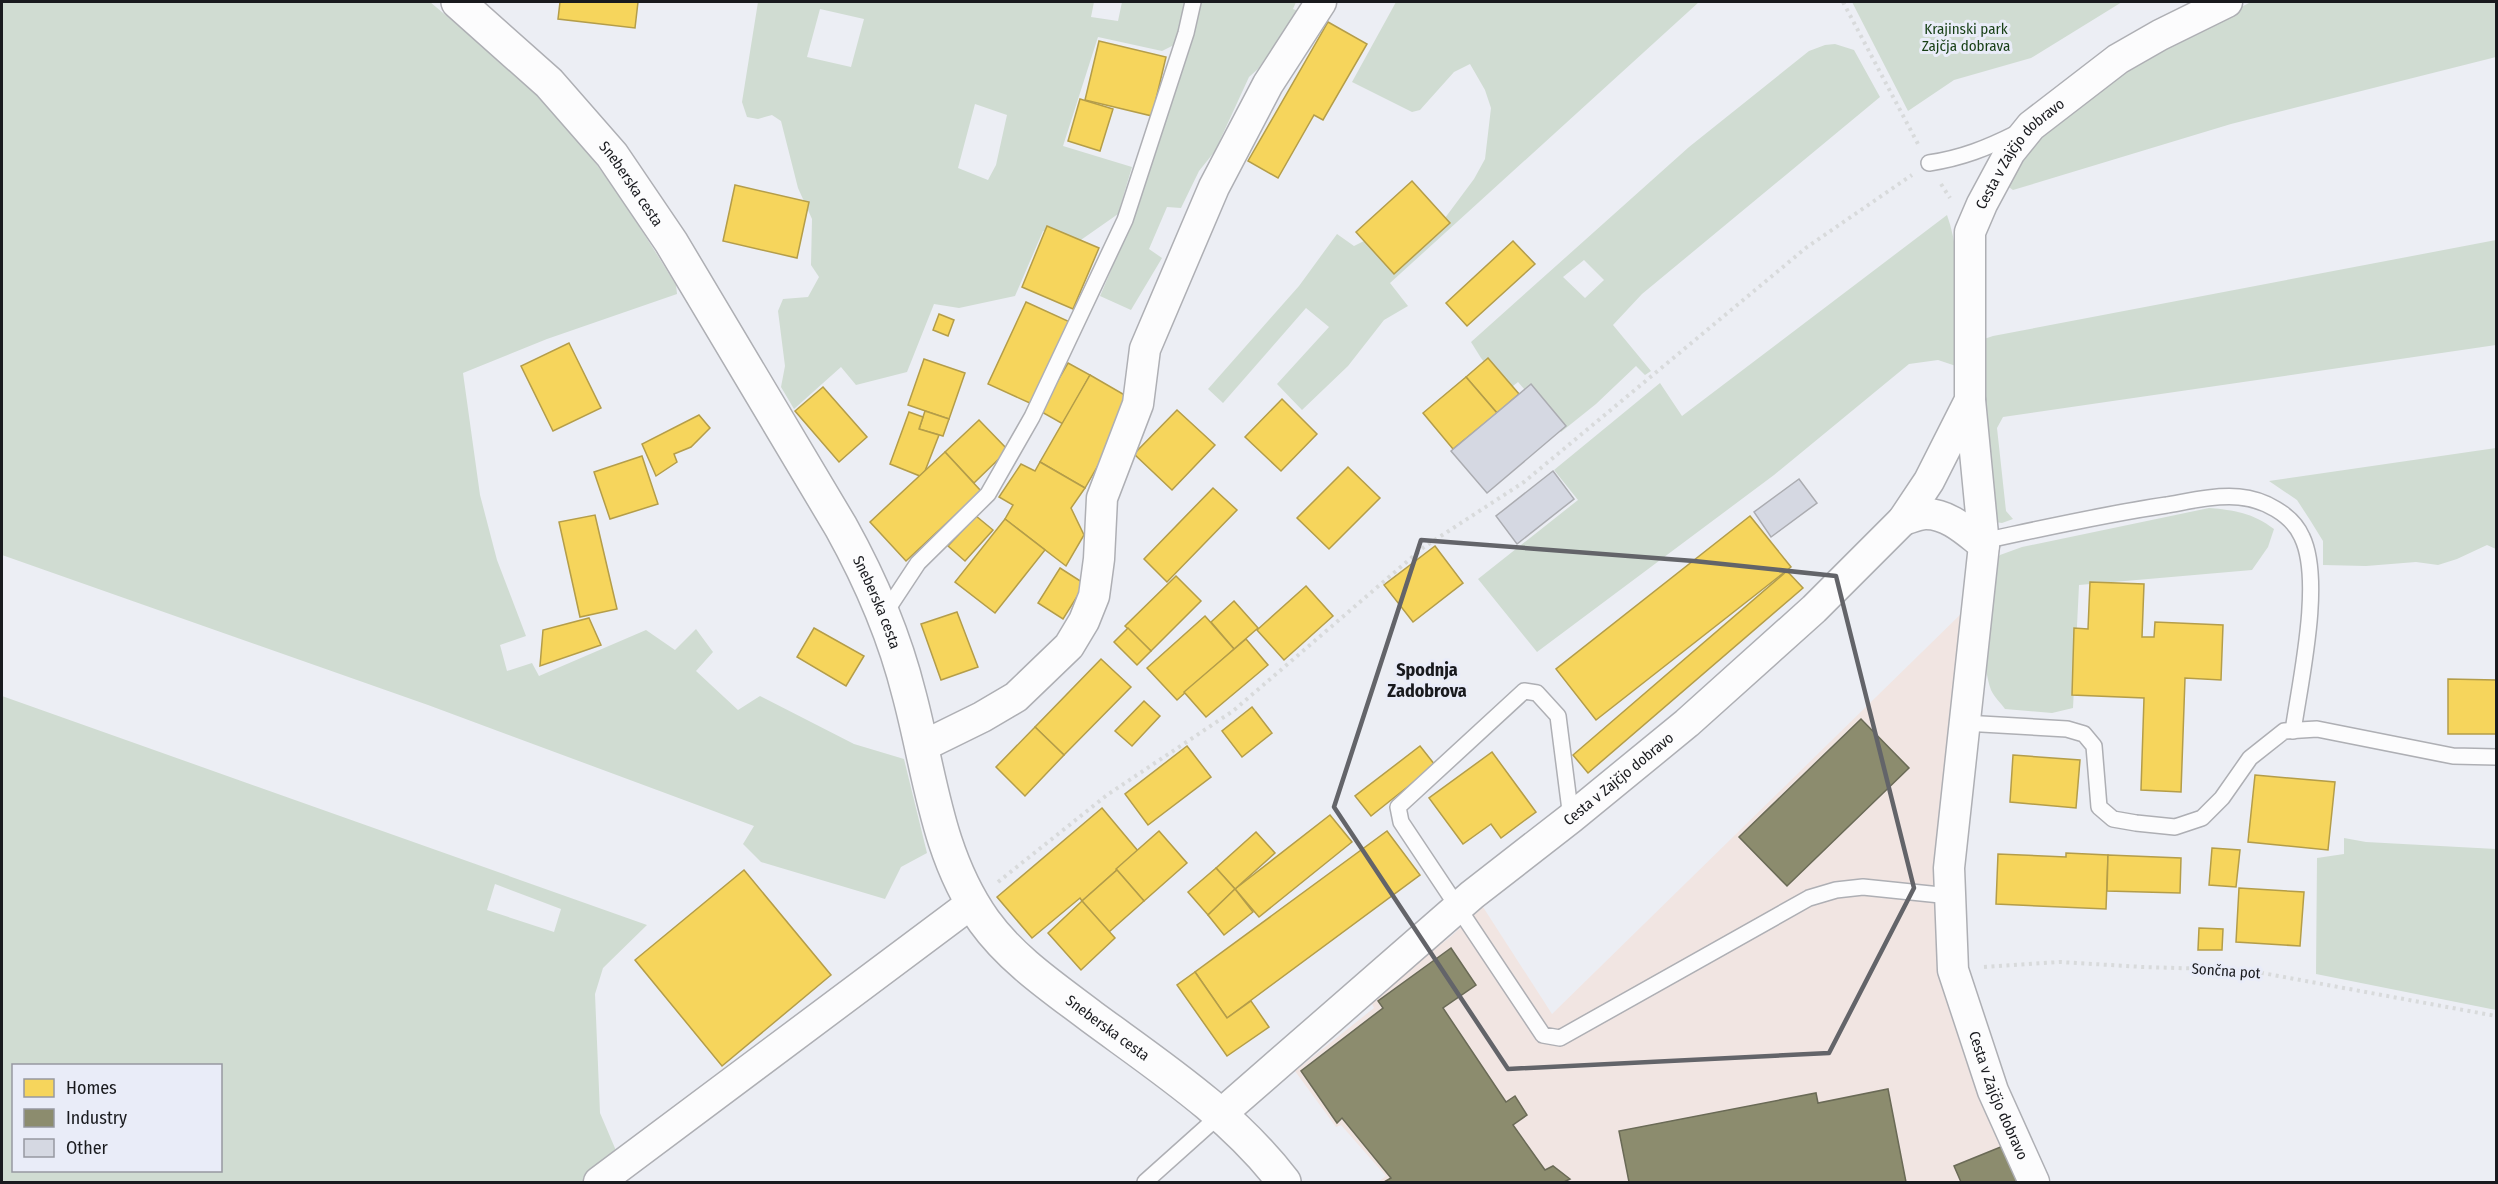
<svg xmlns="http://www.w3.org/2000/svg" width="2498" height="1184" viewBox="0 0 2498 1184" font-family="'Fira Sans Condensed',sans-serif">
  <rect width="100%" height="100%" fill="#eceef4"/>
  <polygon fill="#f1e5e2" points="1967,608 1941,943 2026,1182 1378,1182 1386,1176 1341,1125 1336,1127 1295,1071 1374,1008 1369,998 1449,938 1483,907 1552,1014"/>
  <g fill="#d0dcd2" fill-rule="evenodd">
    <path d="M2,2H430C480,44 533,86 575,137C613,183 645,235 676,285L677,294L547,339L463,373L480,495L497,560L526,636L500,645L507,671L532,663L539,676L646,630L675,650L696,629L713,652L696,671L738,710L760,696L854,744L904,759L927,853L901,867L885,899L761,862L743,844L754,826L428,705L2,555Z"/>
    <path d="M758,2H1094L1091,17L1118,21L1122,2H1187L1176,44L1162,51L1098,37L1063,146L1132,167L1118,214L1078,242L1043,231L1015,296L959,308L934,304L907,372L856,385L841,367L794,409L781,387L785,366L778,311L783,299L808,297L819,277L811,265L812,219L798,188L781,121L772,115L758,119L747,117L742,102ZM820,9L864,19L851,67L807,57ZM975,104L1007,115L996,165L988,180L958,168Z"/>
    <polygon points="1200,2 1296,2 1293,9 1303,13 1279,39 1258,69 1249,77 1215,151 1199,171 1181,208 1167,207 1149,249 1162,258 1131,310 1100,296 1133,219 1194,28"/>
    <polygon points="1396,2 1699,2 1390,283 1408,306 1384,320 1348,366 1302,410 1277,384 1329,327 1306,308 1223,403 1208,389 1299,286 1337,234 1354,246 1376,235 1445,218 1474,179 1485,159 1491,108 1485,90 1470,64 1454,72 1420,110 1412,112 1352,82"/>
    <polygon points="1852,2 2122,2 2031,58 1954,80 1908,111"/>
    <polygon points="2251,2 2496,2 2496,57 2231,124 2013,190 2003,183 2052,126 2125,66"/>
    <path d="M1835,44L1854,50L1880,97L1642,294L1613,325L1651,371L1645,375L1636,366L1596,404L1561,432L1518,382L1508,390L1481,358L1471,342L1689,147L1809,51L1825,45ZM1584,260L1604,280L1585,298L1563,277Z"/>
    <path d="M1947,215C1964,262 1956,317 1956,366L1938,360L1909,364L1774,475L1537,652L1478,579L1578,500L1554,470L1660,383L1682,416Z"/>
    <polygon points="2496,240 2496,345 2003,417 1997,428 2006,511 2013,519 2002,523 1995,522 1978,341 1993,336"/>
    <polygon points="2496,448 2496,549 2487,545 2457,559 2438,565 2416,562 2366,566 2323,565 2323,541 2310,520 2297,500 2269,481"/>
    <path d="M2209,508C2234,510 2253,513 2274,529L2268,547L2252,570L2079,585L2073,708L2052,713L2005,709C2001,703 1994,697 1991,690C1978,654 1990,600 1994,562L2000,555L2022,547Z"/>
    <path d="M2,696L647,925L603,968L595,994L600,1113L623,1167L604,1182H2ZM495,884L561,909L554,932L487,910ZM14,1066H220V1170H14Z"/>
    <polygon points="2344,838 2366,842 2496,849 2496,1010 2316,974 2317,858 2344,854"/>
  </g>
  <g fill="#f6d55c" stroke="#b49d49" stroke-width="1.5">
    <polygon points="560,2 638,2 635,28 558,19"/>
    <polygon points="1328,22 1367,44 1323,120 1314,115 1278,178 1248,161"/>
    <polygon points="1099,41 1166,57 1152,116 1085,100"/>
    <polygon points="1080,99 1113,109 1100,151 1068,141"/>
    <polygon points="1412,181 1450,223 1394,274 1356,232"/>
    <polygon points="735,185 809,202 797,258 723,241"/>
    <polygon points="1047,226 1099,248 1073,309 1022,287"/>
    <polygon points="1513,241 1535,264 1467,326 1446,303"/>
    <polygon points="1026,302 1070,322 1032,404 988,384"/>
    <polygon points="939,314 954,320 948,336 933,330"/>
    <polygon points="569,343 601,408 553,431 521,366"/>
    <polygon points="1488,358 1519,394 1497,413 1466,377"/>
    <polygon points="924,359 965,373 949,419 908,405"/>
    <polygon points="1068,363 1090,375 1063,424 1040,411"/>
    <polygon points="1090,375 1135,401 1085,488 1040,462"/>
    <polygon points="1466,377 1497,413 1453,449 1423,413"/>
    <polygon points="823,387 867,437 839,462 795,411"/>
    <polygon points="1282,399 1317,434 1281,471 1245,437"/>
    <polygon points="1177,410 1215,445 1172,490 1134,454"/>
    <polygon points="925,411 949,419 943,436 919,429"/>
    <polygon points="909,412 923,417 919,429 939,435 925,471 920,476 890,464"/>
    <polygon points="699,415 710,428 691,447 674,454 677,462 656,476 642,444"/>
    <polygon points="979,420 1008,450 974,483 945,452"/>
    <polygon points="945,452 981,491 906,561 870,522"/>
    <polygon points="642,456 658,504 610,519 594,472"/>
    <polygon points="1040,462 1085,488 1071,508 1084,535 1066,566 1005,519 1013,505 999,497 1021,464 1035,471"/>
    <polygon points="1348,467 1380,498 1329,549 1297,518"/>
    <polygon points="1213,488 1237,510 1167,582 1144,559"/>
    <polygon points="595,515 617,609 580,617 559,522"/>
    <polygon points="976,516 993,530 965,561 948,546"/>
    <polygon points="1750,516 1791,567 1596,720 1556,669"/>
    <polygon points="1005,519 1045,550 995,613 955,582"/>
    <polygon points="1435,546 1463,583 1413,622 1384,585"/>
    <polygon points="1060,568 1085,584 1063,619 1038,603"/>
    <polygon points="1787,571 1803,588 1588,773 1573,755"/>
    <polygon points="1176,576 1201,601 1151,651 1125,626"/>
    <polygon points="2090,582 2144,584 2142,637 2154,637 2155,622 2223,625 2221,680 2185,678 2181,792 2141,790 2144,698 2072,695 2074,628 2088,629"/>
    <polygon points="1306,586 1333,616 1284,660 1257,630"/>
    <polygon points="1234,601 1258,628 1234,649 1211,622"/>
    <polygon points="957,612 978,667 941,680 921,624"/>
    <polygon points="1205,616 1234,649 1177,700 1147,668"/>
    <polygon points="589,618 601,645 540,666 543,630"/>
    <polygon points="814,628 864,656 846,686 797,657"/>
    <polygon points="1128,628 1151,651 1137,665 1114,642"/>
    <polygon points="1246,639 1268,665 1206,717 1184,692"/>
    <polygon points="1101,659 1131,687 1064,755 1035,727"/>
    <polygon points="2448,679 2496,680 2496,734 2448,734"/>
    <polygon points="1144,701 1160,716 1132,746 1115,731"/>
    <polygon points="1252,707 1272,733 1242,757 1222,731"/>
    <polygon points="1035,727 1064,755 1025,796 996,767"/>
    <polygon points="1187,746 1211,777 1148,825 1125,794"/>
    <polygon points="1420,746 1435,765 1371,816 1355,796"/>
    <polygon points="1492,752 1536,812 1501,838 1491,824 1463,844 1429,798"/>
    <polygon points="2013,755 2080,760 2076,808 2010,802"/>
    <polygon points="2255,775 2335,782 2328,850 2248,842"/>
    <polygon points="1102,808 1138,851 1082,901 1080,898 1032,938 997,897"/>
    <polygon points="1330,815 1352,842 1259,917 1235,889"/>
    <polygon points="1159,831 1187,863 1144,901 1116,869"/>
    <polygon points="1387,831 1420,875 1227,1018 1195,972"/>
    <polygon points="1256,832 1275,853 1235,889 1216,868"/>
    <polygon points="2212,848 2240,850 2236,887 2209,885"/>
    <polygon points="2066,853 2108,855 2106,909 1996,904 1998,854 2066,857"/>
    <polygon points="2108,855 2181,858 2180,893 2107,891"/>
    <polygon points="1216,868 1235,889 1208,915 1188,892"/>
    <polygon points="744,870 831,975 722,1066 635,960"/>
    <polygon points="1117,870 1144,901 1109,932 1082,901"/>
    <polygon points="2239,888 2304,892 2300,946 2236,942"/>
    <polygon points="1235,889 1253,912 1224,935 1208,915"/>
    <polygon points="1082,901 1115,938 1081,970 1048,933"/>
    <polygon points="2199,928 2223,929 2222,950 2198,950"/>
    <polygon points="1195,972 1227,1018 1251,1001 1269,1027 1227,1056 1177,985"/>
  </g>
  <g fill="#8c8c6e" stroke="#6a6a56" stroke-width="1.5">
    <polygon points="1861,719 1909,768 1787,886 1739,837"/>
    <polygon points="1451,948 1476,985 1443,1008 1506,1102 1515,1096 1527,1115 1513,1125 1545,1170 1553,1166 1570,1179 1564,1182 1384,1182 1391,1178 1342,1118 1337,1123 1301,1071 1383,1008 1378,1001"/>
    <polygon points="1888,1089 1906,1182 1629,1182 1619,1131 1816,1093 1818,1103"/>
    <polygon points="2008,1144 2024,1182 1961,1182 1954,1166"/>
  </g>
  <g fill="#d5d8e2" stroke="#abacb1" stroke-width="1.5">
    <polygon points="1531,384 1566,426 1487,493 1451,451"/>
    <polygon points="1553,471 1574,499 1517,544 1496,516"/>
    <polygon points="1799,479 1817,503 1771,537 1754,512"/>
  </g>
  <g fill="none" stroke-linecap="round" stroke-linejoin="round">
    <defs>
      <g id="lane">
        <path d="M1929,163C1962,158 1987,148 2017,133"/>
        <path d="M1983,541C2044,528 2105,514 2167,505C2190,501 2215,495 2239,497C2263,499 2292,514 2302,537C2323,581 2300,682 2293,731"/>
        <polyline points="885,613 918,563 988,494 1032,417 1125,220 1186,33 1193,2"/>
        <polyline points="1964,723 2067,729 2084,734 2094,746 2099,807 2113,819 2136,823 2175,827 2202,818 2222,798 2250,758 2284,731 2317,729 2453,756 2496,757"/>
        <polyline points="1571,818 1558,716 1537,693 1524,691 1398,807 1401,822 1543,1035 1560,1038 1809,898 1836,890 1863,887 1950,896"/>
        <polyline points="1145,1182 1221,1114"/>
      </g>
      <g id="street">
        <path id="s1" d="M1970,400L1984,545L1949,868L1953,970L1993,1091L2034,1182"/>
        <path d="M1903,520C1910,518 1919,514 1926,514C1949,514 1967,532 1984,545"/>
        <polyline points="921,747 982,717 1016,697 1069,646 1084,621 1094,596 1099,559 1102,498 1138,404 1145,349 1214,187 1268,84 1321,2"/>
        <path id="s2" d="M1221,1114L1472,895L1571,818L1687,723L1814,609L1903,520L1929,481L1970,400V232L1982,204L2010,152L2031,126L2118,59L2160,35L2227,2"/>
        <polyline points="599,1182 972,903"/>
      </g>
      <g id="secondary">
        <path id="s3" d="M458,2L549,83L612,155L671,242L841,527C871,581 894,634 909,694C930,772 936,853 984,921C1012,960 1054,988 1092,1017C1160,1067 1232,1114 1284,1182"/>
      </g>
    </defs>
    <use href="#lane" stroke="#aeafb4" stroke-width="18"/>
    <use href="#street" stroke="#aeafb4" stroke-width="33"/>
    <use href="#secondary" stroke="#aeafb4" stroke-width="36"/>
    <g stroke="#d8dadb" stroke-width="4" stroke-dasharray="3 4.5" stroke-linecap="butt">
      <polyline points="1843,2 1918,144"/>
      <polyline points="1941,184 1950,198"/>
      <polyline points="998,882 1107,795 1233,711 1424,547 1524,482 1807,247 1912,175"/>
      <polyline points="1984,967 2060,962 2143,967 2246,970 2496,1016"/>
    </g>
    <use href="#lane" stroke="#fcfcfd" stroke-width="15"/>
    <use href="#street" stroke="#fcfcfd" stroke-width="30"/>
    <use href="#secondary" stroke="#fcfcfd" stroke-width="33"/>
  </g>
  <path fill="none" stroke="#636469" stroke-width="4.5" stroke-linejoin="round" d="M1421,540L1694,561L1836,576L1914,888L1829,1053L1508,1069L1334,807Z"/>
  <g text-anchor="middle" stroke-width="6" stroke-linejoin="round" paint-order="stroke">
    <g font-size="15" fill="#173f15" stroke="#e9ecf8">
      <text x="1966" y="34">Krajinski park<tspan x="1966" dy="17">Zajčja dobrava</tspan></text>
    </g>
    <g font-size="15" fill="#191a1e" stroke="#e9ecf8">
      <text dy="5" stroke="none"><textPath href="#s2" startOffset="1305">Cesta v Zajčjo dobravo</textPath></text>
      <text dy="5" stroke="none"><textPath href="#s3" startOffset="252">Sneberska cesta</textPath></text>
      <text dy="5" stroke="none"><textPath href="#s3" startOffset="738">Sneberska cesta</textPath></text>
      <text dy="5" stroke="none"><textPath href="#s2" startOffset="520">Cesta v Zajčjo dobravo</textPath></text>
      <text transform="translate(2226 971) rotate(4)" y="5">Sončna pot</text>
      <text dy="5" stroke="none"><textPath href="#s3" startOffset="1240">Sneberska cesta</textPath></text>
      <text dy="5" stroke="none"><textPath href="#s1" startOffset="706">Cesta v Zajčjo dobravo</textPath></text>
    </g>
    <g font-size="18" font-weight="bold" fill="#191a1e" stroke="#e9ecf8">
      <text x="1427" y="676">Spodnja<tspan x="1427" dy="21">Zadobrova</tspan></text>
    </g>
  </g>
  <rect width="2498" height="1184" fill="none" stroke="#191a1e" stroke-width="6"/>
  <rect x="12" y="1064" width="210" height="108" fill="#e9ecf8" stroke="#9698a1" stroke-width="1.5"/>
  <rect x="24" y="1079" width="30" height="18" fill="#f6d55c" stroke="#9698a1" stroke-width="1.5"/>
  <text x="66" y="1094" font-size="18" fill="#191a1e">Homes</text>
  <rect x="24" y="1109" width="30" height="18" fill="#8c8c6e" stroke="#9698a1" stroke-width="1.5"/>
  <text x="66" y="1124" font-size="18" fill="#191a1e">Industry</text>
  <rect x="24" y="1139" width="30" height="18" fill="#d5d8e2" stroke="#9698a1" stroke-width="1.5"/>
  <text x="66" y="1154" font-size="18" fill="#191a1e">Other</text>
</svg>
